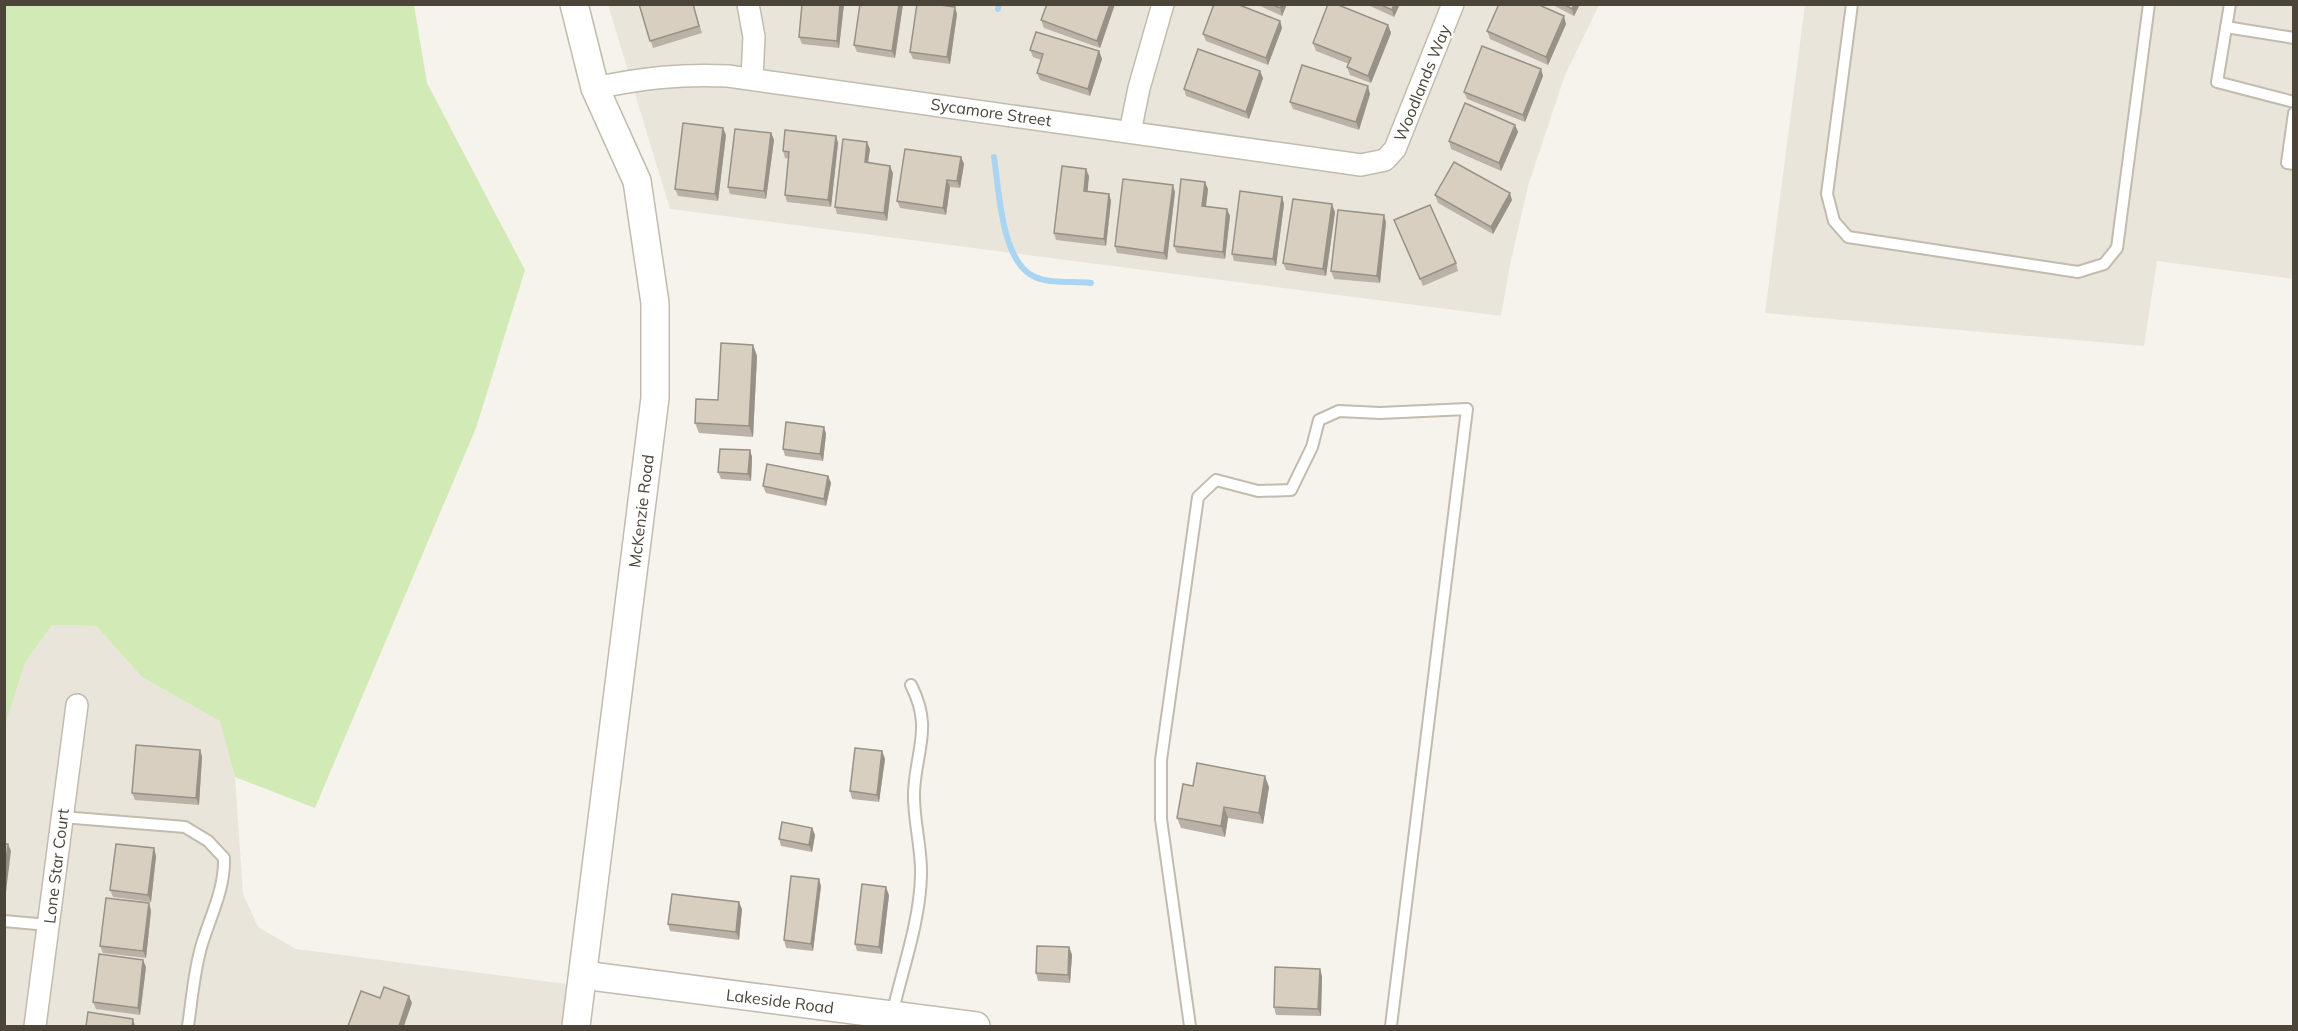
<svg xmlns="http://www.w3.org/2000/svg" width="2298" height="1031" viewBox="0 0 2298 1031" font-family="Mulish,sans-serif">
  <rect width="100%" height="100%" fill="#f6f3ec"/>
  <g fill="#eae5da">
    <polygon points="608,5 1599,5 1565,75 1528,186 1510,265 1501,316 670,209"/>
    <polygon points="1805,5 2293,5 2293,279 2157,261 2144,346 1765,313"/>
    <polygon points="52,625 96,626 142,677 221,721 235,777 243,894 258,927 296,949 567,984 562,1026 5,1026 5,726 25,663"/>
  </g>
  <polygon fill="#d2eab5" points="5,4 414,5 427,83 525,270 476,428 315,808 235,777 220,721 142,677 96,626 52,625 25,663 5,726"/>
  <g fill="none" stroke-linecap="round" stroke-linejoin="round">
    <g stroke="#a9d4f2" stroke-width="6">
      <polyline points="998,9 999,4"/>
      <path d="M994,157C999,189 1001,263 1035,277C1050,284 1075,281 1091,283"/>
    </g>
    <defs>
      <g id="service">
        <polyline points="1852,4 1827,194 1834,221 1848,237 2078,272 2104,264 2117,248 2149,4"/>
        <polyline points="2230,4 2217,82 2294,102"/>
        <polyline points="2226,27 2294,38"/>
        <polyline points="2294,113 2287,163 2294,164"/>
        <path d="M62,817L185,827L208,841L224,858C225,888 211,915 202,944C194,970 192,999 188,1026"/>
        <polyline points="4,921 48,925"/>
        <path d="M892,1015C902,970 920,922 921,875C922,848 913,820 914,792C916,749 933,728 911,685"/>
        <polyline points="1190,1026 1161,819 1161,760 1198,497 1216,480 1258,491 1291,490 1312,447 1319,420 1339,411 1380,413 1467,409 1391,1026"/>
      </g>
      <g id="minor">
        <polyline points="748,4 754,37 752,78"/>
        <path d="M595,88C644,78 678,74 728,76L1361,165L1385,160L1395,149L1453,4"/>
        <polyline points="1130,132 1139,88 1163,4"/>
        <polyline points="35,1026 77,705"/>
      </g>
      <g id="tertiary">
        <polyline points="574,4 595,88 637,181 655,303 655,398 576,1026"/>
        <polyline points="583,975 976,1026"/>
      </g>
    </defs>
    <use href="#service" stroke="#c2bbae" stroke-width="14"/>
    <use href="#minor" stroke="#c2bbae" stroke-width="24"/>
    <use href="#tertiary" stroke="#c2bbae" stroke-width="30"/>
    <use href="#service" stroke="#fff" stroke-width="10"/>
    <use href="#minor" stroke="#fff" stroke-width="21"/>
    <use href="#tertiary" stroke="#fff" stroke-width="27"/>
  </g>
  <g fill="#bab2a6">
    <polygon points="639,4 693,4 702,33 653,48"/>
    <polygon points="802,4 844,4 839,48 802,44 799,37"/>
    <polygon points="903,4 895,58 857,52 854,45"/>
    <polygon points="917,4 945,4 945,6 957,14 950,64 913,59 910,52"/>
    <polygon points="1115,4 1100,48 1044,28 1041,20"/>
    <polygon points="1256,4 1287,4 1282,16"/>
    <polygon points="1366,4 1400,4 1394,17"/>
    <polygon points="1551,4 1580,4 1574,16"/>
    <polygon points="1280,21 1282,28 1268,65 1206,41 1203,34"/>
    <polygon points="1566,24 1548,65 1490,39 1487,31"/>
    <polygon points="1388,25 1391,33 1371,83 1350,75 1347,67 1349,64 1316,51 1313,43"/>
    <polygon points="1030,50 1099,51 1102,59 1090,96 1040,80 1037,73 1041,60 1033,57"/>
    <polygon points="1541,69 1543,76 1525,122 1467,99 1464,92"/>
    <polygon points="1260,71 1263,78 1249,119 1186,96 1184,89"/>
    <polygon points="1370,94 1359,130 1293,109 1290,102"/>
    <polygon points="1515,125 1518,132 1501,171 1451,149 1449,141"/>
    <polygon points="771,133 774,140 766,199 730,194 728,187"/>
    <polygon points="726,135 718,201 678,196 675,189"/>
    <polygon points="836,136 838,143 831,207 787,202 785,195 789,159 785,158 783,151"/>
    <polygon points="870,149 868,163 893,173 887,221 837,214 835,207"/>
    <polygon points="961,157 964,164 960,188 950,187 946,215 900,208 897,201"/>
    <polygon points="1089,176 1087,191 1109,194 1111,201 1106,246 1056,240 1054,233"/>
    <polygon points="1208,189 1206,207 1230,216 1225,259 1177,253 1174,246"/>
    <polygon points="1175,192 1167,260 1117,253 1115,246"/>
    <polygon points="1435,195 1512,200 1493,234 1438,203"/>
    <polygon points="1282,197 1284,204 1276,266 1234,261 1232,254"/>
    <polygon points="1335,212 1326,276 1286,270 1283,263"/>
    <polygon points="1394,220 1456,263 1458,271 1423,286"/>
    <polygon points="1386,222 1380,283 1334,279 1331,271"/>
    <polygon points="753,345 757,356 753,437 699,433 695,423 718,400"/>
    <polygon points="824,427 826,434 823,461 785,456 783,449"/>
    <polygon points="750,450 752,457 751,481 721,479 718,472"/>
    <polygon points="828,476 831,483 826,506 766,493 763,486"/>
    <polygon points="200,750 202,757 199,805 135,800 132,793"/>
    <polygon points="882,751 885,759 879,802 852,799 850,791"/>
    <polygon points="1193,786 1269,787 1263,824 1228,818 1225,837 1181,828 1177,818"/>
    <polygon points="812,828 815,835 812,852 781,846 779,839"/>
    <polygon points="156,856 151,902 113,897 110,890"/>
    <polygon points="821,886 813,951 786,948 784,940"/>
    <polygon points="889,895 882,954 857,951 855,944"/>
    <polygon points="149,903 151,911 146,958 103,953 100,946"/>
    <polygon points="742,909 739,940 670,931 668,924"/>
    <polygon points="1069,947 1072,955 1070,983 1038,981 1036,973"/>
    <polygon points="146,967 140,1015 96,1009 93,1002"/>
    <polygon points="1322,976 1321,1016 1276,1015 1274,1007"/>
  </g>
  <g fill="#979187">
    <polygon points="840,4 844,4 839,48 837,41"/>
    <polygon points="899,4 903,4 895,58 892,51"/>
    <polygon points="1110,4 1115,4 1100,48 1097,41"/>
    <polygon points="1282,4 1287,4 1282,16 1280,8"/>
    <polygon points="1394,4 1400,4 1394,17 1392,10"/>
    <polygon points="1574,4 1580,4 1574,16 1572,9"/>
    <polygon points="955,7 957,14 950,64 947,57"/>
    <polygon points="1564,16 1566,24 1548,65 1546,57"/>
    <polygon points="1280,21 1282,28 1268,65 1266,58"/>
    <polygon points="1388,25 1391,33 1371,83 1368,76"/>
    <polygon points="1099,51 1102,59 1090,96 1088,89"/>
    <polygon points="1541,69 1543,76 1525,122 1523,115"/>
    <polygon points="1260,71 1263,78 1249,119 1246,112"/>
    <polygon points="1368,86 1370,94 1359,130 1356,122"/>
    <polygon points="1515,125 1518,132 1501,171 1499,163"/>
    <polygon points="723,128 726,135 718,201 715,194"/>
    <polygon points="771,133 774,140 766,199 764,191"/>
    <polygon points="836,136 838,143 831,207 828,200"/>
    <polygon points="867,142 870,149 867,169 865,162"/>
    <polygon points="961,157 964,164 960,188 957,181"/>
    <polygon points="890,166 893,173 887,221 884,213"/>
    <polygon points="1086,169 1089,176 1087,198 1084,191"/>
    <polygon points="947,180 950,187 946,215 943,208"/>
    <polygon points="1205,182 1208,189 1205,213 1202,206"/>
    <polygon points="1173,185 1175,192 1167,260 1164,253"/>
    <polygon points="1510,193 1512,200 1493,234 1491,227"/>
    <polygon points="1109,194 1111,201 1106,246 1104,239"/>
    <polygon points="1282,197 1284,204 1276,266 1273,259"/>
    <polygon points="1332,204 1335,212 1326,276 1323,269"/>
    <polygon points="1227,209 1230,216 1225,259 1223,252"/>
    <polygon points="1384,215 1386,222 1380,283 1377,276"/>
    <polygon points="753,345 757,356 753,437 749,426"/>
    <polygon points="824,427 826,434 823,461 820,454"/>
    <polygon points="750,450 752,457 751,481 748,474"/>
    <polygon points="828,476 831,483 826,506 824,499"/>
    <polygon points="200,750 202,757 199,805 196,798"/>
    <polygon points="882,751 885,759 879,802 877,795"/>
    <polygon points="1265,776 1269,787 1263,824 1259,813"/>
    <polygon points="1224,807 1228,818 1225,837 1221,826"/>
    <polygon points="812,828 815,835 812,852 809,845"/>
    <polygon points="8,844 11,851 5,900 4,898 4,878"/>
    <polygon points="154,848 156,856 151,902 148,895"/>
    <polygon points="819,879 821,886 813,951 811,944"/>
    <polygon points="886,887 889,895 882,954 879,947"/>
    <polygon points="739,902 742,909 739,940 736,932"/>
    <polygon points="149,903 151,911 146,958 143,951"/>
    <polygon points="1069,947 1072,955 1070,983 1068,975"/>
    <polygon points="143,960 146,967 140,1015 138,1008"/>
    <polygon points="1320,969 1322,976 1321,1016 1318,1009"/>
    <polygon points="409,996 412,1003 404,1026 399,1026"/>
    <polygon points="133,1019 135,1026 132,1026"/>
  </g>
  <g fill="#d8cfc1" stroke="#979187" stroke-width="1.5">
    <polygon points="639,4 693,4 699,26 650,41"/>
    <polygon points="802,4 840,4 837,41 799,37"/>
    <polygon points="860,4 899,4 892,51 854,45"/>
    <polygon points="917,4 941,4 941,5 955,7 947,57 910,52"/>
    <polygon points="1047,4 1110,4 1097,41 1041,20"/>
    <polygon points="1214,4 1237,4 1280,21 1266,58 1203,34"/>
    <polygon points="1271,4 1282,4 1280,8"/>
    <polygon points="1328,4 1336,4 1388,25 1368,76 1347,67 1351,58 1313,43"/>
    <polygon points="1379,4 1394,4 1392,10"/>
    <polygon points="1499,4 1537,4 1564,16 1546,57 1487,31"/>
    <polygon points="1563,4 1574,4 1572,9"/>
    <polygon points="1036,32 1099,51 1088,89 1037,73 1043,54 1030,50"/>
    <polygon points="1482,46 1541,69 1523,115 1464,92"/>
    <polygon points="1198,49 1260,71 1246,112 1184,89"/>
    <polygon points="1302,65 1368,86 1356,122 1290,102"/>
    <polygon points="1465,103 1515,125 1499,163 1449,141"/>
    <polygon points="683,123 723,128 715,194 675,189"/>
    <polygon points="735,129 771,133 764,191 728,187"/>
    <polygon points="785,130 836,136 828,200 785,195 789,152 783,151"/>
    <polygon points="843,139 867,142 865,162 890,166 884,213 835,207"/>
    <polygon points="905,149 961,157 957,181 947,180 943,208 897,201"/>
    <polygon points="1454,162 1510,193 1491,227 1435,195"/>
    <polygon points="1062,166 1086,169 1084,191 1109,194 1104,239 1054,233"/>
    <polygon points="1123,179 1173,185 1164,253 1115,246"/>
    <polygon points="1181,179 1205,182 1202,206 1227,209 1223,252 1174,246"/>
    <polygon points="1240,191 1282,197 1273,259 1232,254"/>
    <polygon points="1293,199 1332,204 1323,269 1283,263"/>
    <polygon points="1430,205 1456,263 1420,279 1394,220"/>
    <polygon points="1338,210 1384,215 1377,276 1331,271"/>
    <polygon points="721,343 753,345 749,426 695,423 696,399 718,400"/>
    <polygon points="786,422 824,427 820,454 783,449"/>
    <polygon points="720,449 750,450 748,474 718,472"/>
    <polygon points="767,464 828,476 824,499 763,486"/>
    <polygon points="136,745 200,750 196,798 132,793"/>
    <polygon points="855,748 882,751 877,795 850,791"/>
    <polygon points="1197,763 1265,776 1259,813 1224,807 1221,826 1177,818 1183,784 1193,786"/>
    <polygon points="782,822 812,828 809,845 779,839"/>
    <polygon points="4,844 8,844 4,878"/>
    <polygon points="116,844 154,848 148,895 110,890"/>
    <polygon points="791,876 819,879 811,944 784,940"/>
    <polygon points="862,884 886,887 879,947 855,944"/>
    <polygon points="672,894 739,902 736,932 668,924"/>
    <polygon points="106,898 149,903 143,951 100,946"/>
    <polygon points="1037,946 1069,947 1068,975 1036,973"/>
    <polygon points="99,954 143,960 138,1008 93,1002"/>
    <polygon points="1275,967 1320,969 1318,1009 1274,1007"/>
    <polygon points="384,987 409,996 399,1026 348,1026 361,991 380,998"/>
    <polygon points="88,1012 133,1019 132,1026 86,1026"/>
  </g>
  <g text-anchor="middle" stroke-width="4.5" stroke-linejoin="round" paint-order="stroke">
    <g font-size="16" fill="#4b4439" stroke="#fff">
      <text transform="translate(1422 83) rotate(-68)" y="6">Woodlands Way</text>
      <text transform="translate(991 112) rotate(8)" y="6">Sycamore Street</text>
      <text transform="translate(641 511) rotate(-83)" y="6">McKenzie Road</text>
      <text transform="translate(56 866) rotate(-83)" y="6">Lone Star Court</text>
      <text transform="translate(780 1001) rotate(7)" y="6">Lakeside Road</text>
    </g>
  </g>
  <rect width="2298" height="1031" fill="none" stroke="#4b4439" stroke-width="12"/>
</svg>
